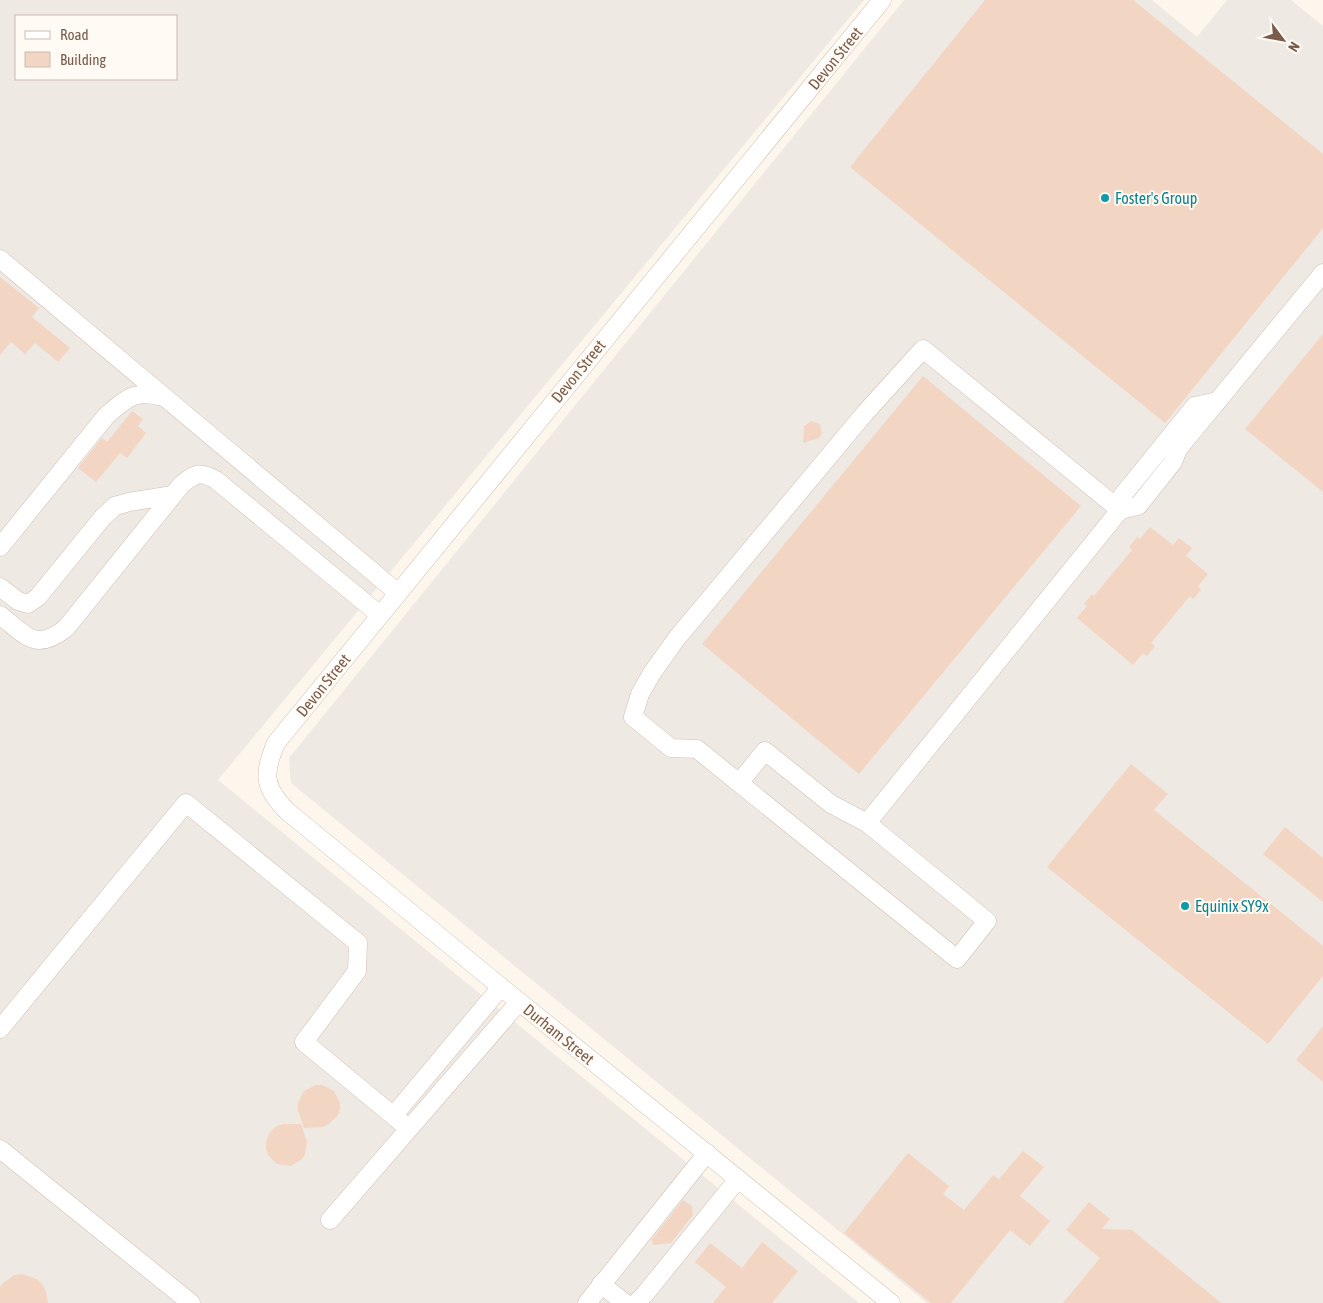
<svg xmlns="http://www.w3.org/2000/svg" width="1323" height="1303" viewBox="0 0 1323 1303" font-family="'Asap Condensed',sans-serif">
  <rect width="100%" height="100%" fill="#fdf6ec"/>
  <g fill="#efe9e4" fill-rule="evenodd">
    <path d="M0,0H864L218,780L859,1303H0ZM16,16H176V79H16Z"/>
    <polygon points="904,0 1152,0 1197,37 1227,0 1291,0 1323,26 1323,1303 927,1303 291,783 289,758"/>
  </g>
  <g fill="#f3d5c3">
    <polygon points="985,0 1133,0 1323,154 1323,228 1165,423 850,167"/>
    <polygon points="0,277 39,308 32,317 70,348 58,362 35,343 25,354 11,342 0,355"/>
    <polygon points="1323,334 1323,492 1245,429"/>
    <polygon points="923,376 1081,506 859,774 702,644"/>
    <polygon points="132,411 143,419 138,426 146,433 127,458 120,453 96,482 78,468 102,438 107,442"/>
    <polygon points="811,421 820,424 822,433 819,438 803,443 804,426"/>
    <polygon points="1150,527 1173,545 1179,538 1192,548 1186,556 1208,574 1198,586 1201,590 1193,599 1190,596 1151,643 1155,646 1147,656 1143,653 1133,665 1077,618 1087,606 1084,604 1092,594 1094,596 1132,550 1129,547 1137,537 1140,539"/>
    <polygon points="1131,764 1168,794 1154,810 1323,946 1323,976 1268,1044 1047,867"/>
    <polygon points="1285,827 1323,858 1323,902 1263,854"/>
    <polygon points="1323,1026 1323,1082 1296,1060"/>
    <polygon points="316,1085 322,1085 334,1091 340,1103 340,1109 338,1115 329,1124 323,1127 304,1128 298,1110 298,1103 304,1091"/>
    <polygon points="283,1124 301,1124 307,1142 305,1154 302,1159 291,1166 277,1164 268,1155 266,1149 266,1142 270,1132 277,1126"/>
    <polygon points="1023,1151 1044,1167 1020,1196 1050,1221 1030,1246 1010,1230 951,1303 931,1303 844,1233 908,1153 949,1186 943,1194 964,1210 993,1175 999,1179"/>
    <polygon points="683,1200 692,1206 693,1215 671,1243 653,1245 652,1239"/>
    <polygon points="1089,1202 1110,1219 1102,1229 1132,1230 1221,1303 1063,1303 1100,1258 1066,1230"/>
    <polygon points="762,1242 798,1271 772,1303 713,1303 726,1287 695,1262 710,1243 742,1268"/>
    <polygon points="22,1274 37,1279 43,1285 46,1292 48,1303 0,1303 0,1287 2,1284 14,1275"/>
  </g>
  <g fill="none" stroke-linecap="round" stroke-linejoin="round">
    <defs>
      <g id="minor">
        <path d="M882,0L276,743C263,773 263,787 287,811L501,987L891,1303"/>
        <polyline points="0,259 398,593"/>
        <polyline points="1120,510 1138,506 1173,462 1178,449 1323,273"/>
        <path d="M0,547L106,416C127,398 135,389 164,397"/>
        <polyline points="0,587 18,601 28,604 38,597 103,517 115,506 129,502 173,495"/>
        <path d="M0,615C26,636 36,652 66,628L182,484C196,473 200,471 216,480L380,615"/>
        <polyline points="739,783 765,751 831,804 867,823 987,921 957,959 697,749 671,748 633,717 640,694 652,673 677,638 865,413 923,349 1120,510"/>
        <polyline points="867,823 1120,510 1122,496 1195,406 1218,401"/>
        <polyline points="0,1029 186,803 358,943 357,971 304,1042 408,1128"/>
        <polyline points="394,1115 501,987"/>
        <polyline points="0,1149 191,1303"/>
        <polyline points="330,1220 519,1002"/>
        <polyline points="601,1284 625,1303"/>
        <polyline points="587,1303 707,1153"/>
        <polyline points="636,1303 645,1294 738,1179"/>
      </g>
    </defs>
    <use href="#minor" stroke="#d1beb0" stroke-width="19"/>
    <use href="#minor" stroke="#fff" stroke-width="18"/>
  </g>
  <g fill="#0f9aa8" stroke="#fffaf3" stroke-width="2">
    <circle cx="1105" cy="198" r="5"/>
    <circle cx="1185" cy="906" r="5"/>
  </g>
  <g text-anchor="middle" stroke-width="4" stroke-linejoin="round" paint-order="stroke">
    <g font-size="16" fill="#7a5c4d" stroke="#fffaf3">
      <text transform="translate(835 58) rotate(-51)" y="6">Devon Street</text>
      <text transform="translate(578 371) rotate(-51)" y="6">Devon Street</text>
      <text transform="translate(323 685) rotate(-51)" y="6">Devon Street</text>
      <text transform="translate(559 1034) rotate(39)" y="6">Durham Street</text>
    </g>
    <g font-size="16" fill="#0d838f" stroke="#fffaf3" text-anchor="start">
      <text x="1115" y="204">Foster's Group</text>
      <text x="1195" y="912">Equinix SY9x</text>
    </g>
  </g>
  <rect x="15" y="15" width="162" height="65" fill="#fffaf3" stroke="#cabbb1"/>
  <rect x="25" y="31" width="25" height="8" fill="#ffffff" stroke="#cabbb1"/>
  <text x="60" y="40" font-size="15" fill="#7a5c4d">Road</text>
  <rect x="25" y="52" width="25" height="15" fill="#f3d5c3" stroke="#cabbb1"/>
  <text x="60" y="65" font-size="15" fill="#7a5c4d">Building</text>
  <g transform="translate(1283 40) rotate(122)" stroke="#fffaf3" stroke-width="4" paint-order="stroke">
  <path d="M0-4L9 19L0 12L-9 19Z" fill="#7a5c4d"/>
  <text y="-8" font-size="14" font-weight="bold" text-anchor="middle" fill="#7a5c4d">N</text>
  </g>
</svg>
